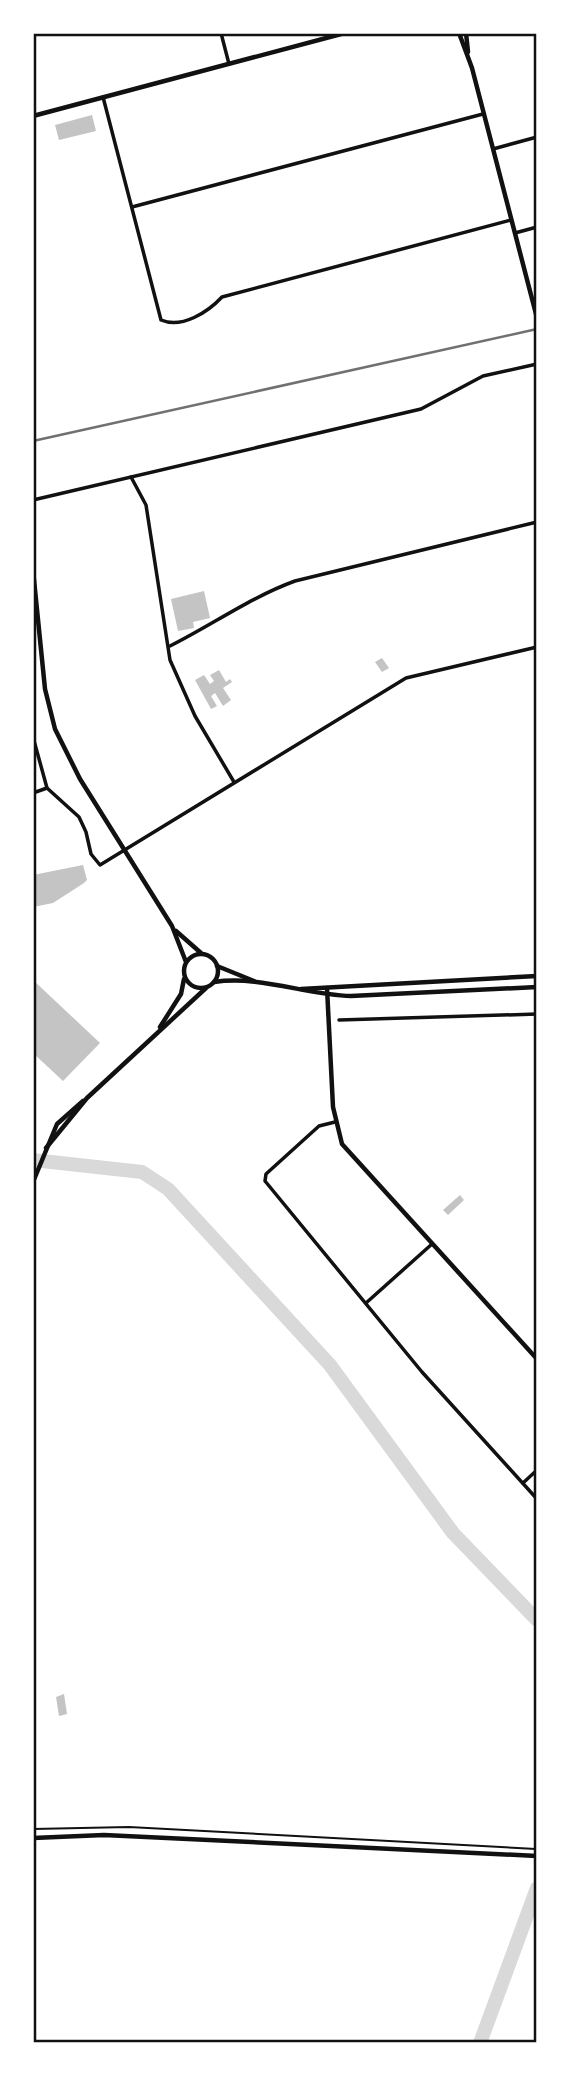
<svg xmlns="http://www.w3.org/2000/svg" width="570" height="2076" viewBox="0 0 570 2076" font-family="'IBM Plex Sans',sans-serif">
  <rect width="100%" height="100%" fill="#fff"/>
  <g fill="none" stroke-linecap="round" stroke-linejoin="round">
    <g stroke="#d9d9d9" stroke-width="14">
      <polyline points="33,1160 142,1172 168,1189 330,1365 453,1533 537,1620"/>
      <polyline points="480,2043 537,1888"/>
    </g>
  </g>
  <g fill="#c4c4c4">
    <polygon points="92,115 96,131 59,140 55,125"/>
    <polygon points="204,591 210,618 193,622 194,628 178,631 171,599"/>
    <polygon points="382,658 389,668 382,672 375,662"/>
    <polygon points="219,670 226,682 230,679 232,682 223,688 231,700 223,706 215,693 211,696 217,706 211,709 195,680 204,675 210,684 214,681 210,675"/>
    <polygon points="83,865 87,880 84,883 53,903 33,907 33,875"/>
    <polygon points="33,980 100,1043 63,1081 33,1053"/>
    <polygon points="460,1195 464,1200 448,1215 443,1210"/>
    <polygon points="64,1694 67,1714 59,1716 56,1697"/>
  </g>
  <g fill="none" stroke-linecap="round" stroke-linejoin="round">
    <polyline stroke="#111" stroke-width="2" points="33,1829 129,1827 536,1849"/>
    <g stroke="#111" stroke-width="3.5">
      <polyline points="221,33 229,64"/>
      <path d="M103,97L161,320C182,329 208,312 222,297L511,220"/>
      <polyline points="493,149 537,137"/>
      <polyline points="132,207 483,114"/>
      <polyline points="515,233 537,227"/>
      <polyline points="131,477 146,505 170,660 195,716 234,782"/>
      <polyline points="33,500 421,409 483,376 537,364"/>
      <path d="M170,646C212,625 251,597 295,581L537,522"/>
      <polyline points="33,737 47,788 79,817 86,832 91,854 100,865 406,678 537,647"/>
      <polyline points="33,793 47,788"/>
      <polyline points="339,1020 537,1014"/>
      <polyline points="335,1122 319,1126 266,1174 265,1181 422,1372 537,1499"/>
      <polyline points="366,1303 432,1244"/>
      <polyline points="523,1483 537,1470"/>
    </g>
    <g stroke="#111" stroke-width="4.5">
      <polyline points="459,33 472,68 537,318"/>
      <polyline points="466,33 468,52"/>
      <polyline points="33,116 345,33"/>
      <polyline points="33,570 45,689 55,729 80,779 172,926 186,962"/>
      <polyline points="176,931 201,953"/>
      <circle cx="201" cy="971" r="17"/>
      <polyline points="217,966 254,981"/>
      <path d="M214,982C260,975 306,995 351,996L537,987"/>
      <polyline points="327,988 333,1107 342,1144 537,1359"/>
      <polyline points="301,989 537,976"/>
      <polyline points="160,1027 181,994 184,979"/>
      <polyline points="46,1148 87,1098 206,988"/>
      <polyline points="33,1182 57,1124 83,1101"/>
      <polyline points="33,1838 104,1835 537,1856"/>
    </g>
    <polyline stroke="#707070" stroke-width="2.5" points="33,441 537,329"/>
  </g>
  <rect width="570" height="2076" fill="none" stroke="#ffffff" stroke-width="70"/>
  <rect x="35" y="35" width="500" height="2006" fill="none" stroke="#111" stroke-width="2.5"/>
</svg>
